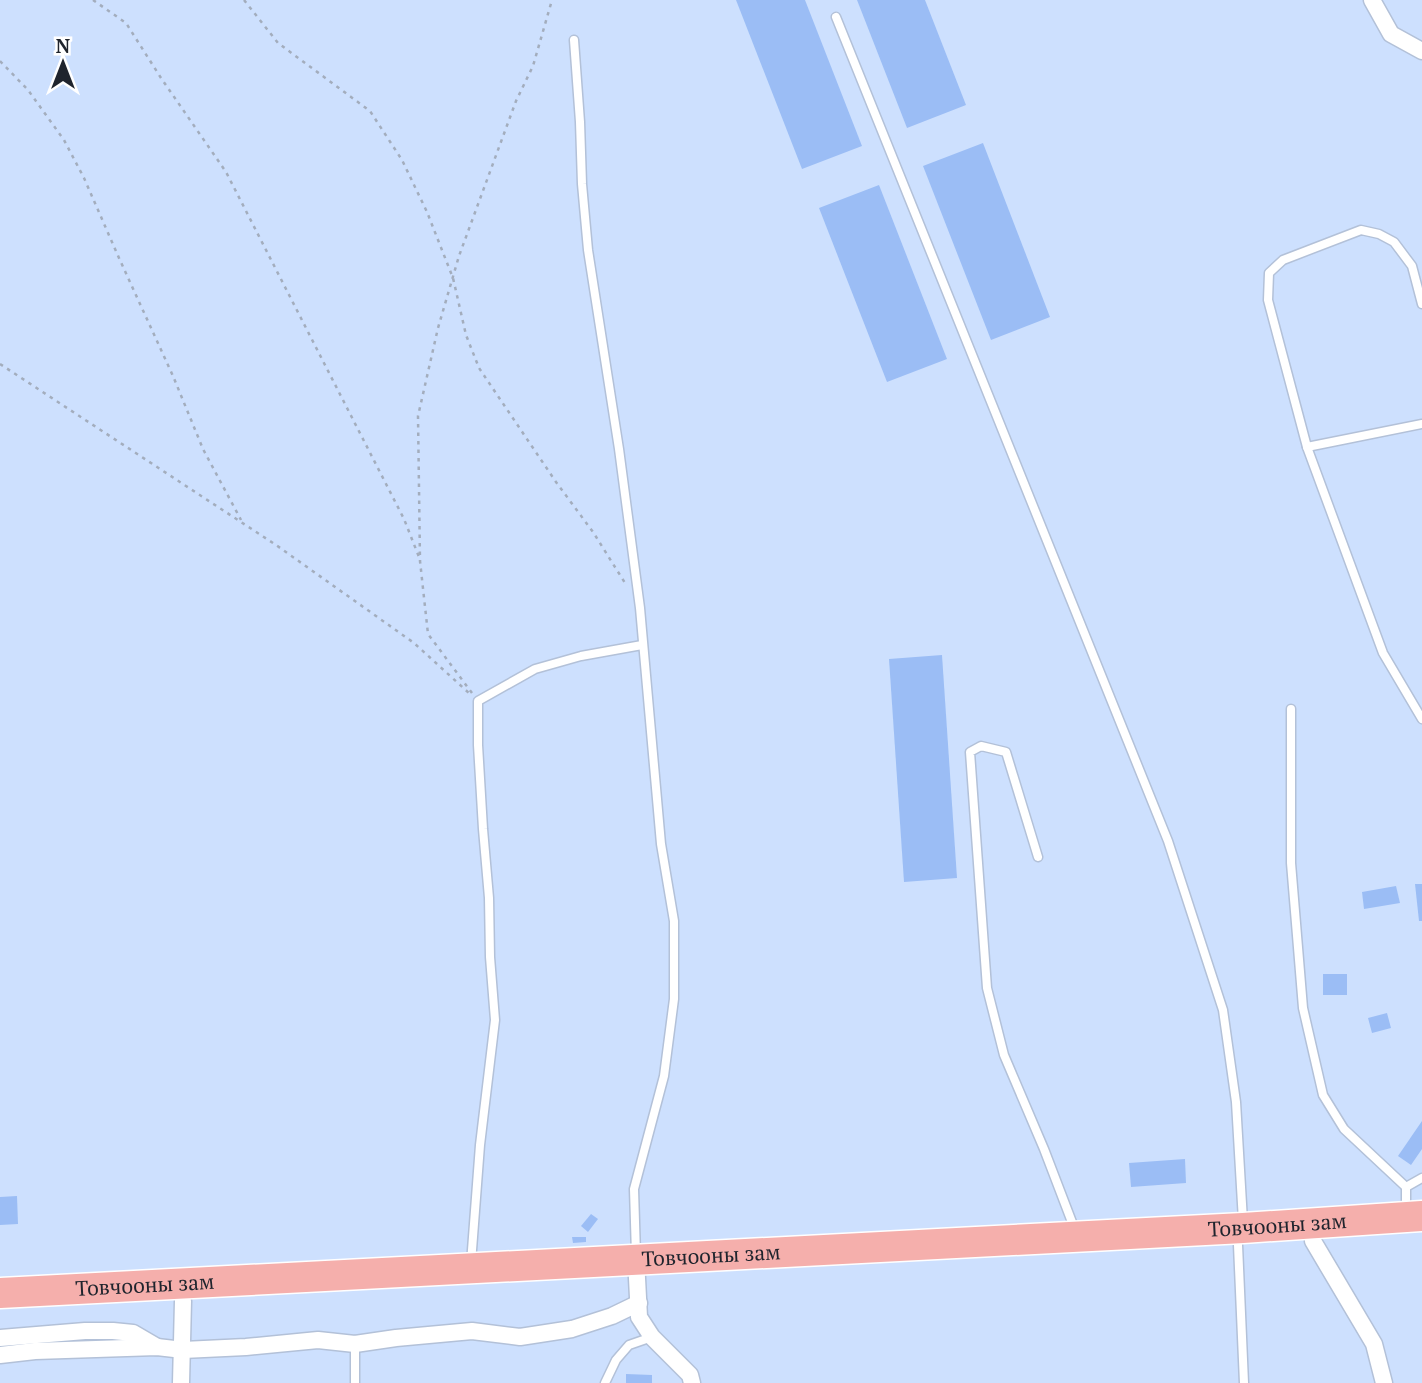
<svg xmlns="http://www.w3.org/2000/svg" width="1422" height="1383" viewBox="0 0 1422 1383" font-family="'PT Serif',serif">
  <rect width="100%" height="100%" fill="#dde9fc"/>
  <rect fill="#cde0fe" x="0" y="0" width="1422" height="1383"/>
  <g fill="#9bbdf5">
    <polygon points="736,0 805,0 862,146 802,169"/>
    <polygon points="857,0 925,0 966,105 907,128"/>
    <polygon points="983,143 1050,317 991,340 923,166"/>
    <polygon points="879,185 947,359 887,382 819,208"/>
    <polygon points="942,655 957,878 904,882 889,659"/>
    <polygon points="1415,884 1422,884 1422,921 1419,921"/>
    <polygon points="1396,886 1400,903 1364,909 1362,892"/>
    <rect x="1323" y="974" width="24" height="21"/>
    <polygon points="1387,1013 1391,1028 1372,1033 1368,1018"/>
    <polygon points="1422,1121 1422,1149 1411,1165 1398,1156"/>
    <polygon points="1185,1159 1186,1183 1131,1187 1129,1163"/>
    <polygon points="17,1196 18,1224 0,1225 0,1197"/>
    <polygon points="591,1214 598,1219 588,1232 581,1226"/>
    <polygon points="572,1237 586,1237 586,1242 573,1243"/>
    <polygon points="626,1374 652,1375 652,1383 626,1383"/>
  </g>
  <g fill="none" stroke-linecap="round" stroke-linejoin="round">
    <defs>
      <g id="lane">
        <polyline points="836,17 1168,841 1223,1010 1236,1102 1243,1221"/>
        <polyline points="574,40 580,122 582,184 588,250 619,449 640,608 661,844 674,921 674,999 664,1076 634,1189 636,1255"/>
        <polyline points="1422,304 1412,266 1394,242 1379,234 1361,230 1283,260 1269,273 1268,300 1307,447 1383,653 1422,719"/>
        <polyline points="1307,447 1422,424"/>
        <polyline points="1291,709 1291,863 1303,1008 1323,1095 1344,1129 1406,1187"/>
        <polyline points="1038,857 1006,752 981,746 970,752 987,988 1004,1055 1044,1149 1075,1230"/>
        <polyline points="1405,1211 1406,1209 1406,1187 1422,1178"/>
        <polyline points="1238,1245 1244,1383"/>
        <polyline points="471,1263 480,1145 495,1020 490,957 489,898 483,829 478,745 478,701 535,669 581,656 642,645"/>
        <polyline points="355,1383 355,1344"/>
        <polyline points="605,1383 616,1360 629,1345 652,1337"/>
      </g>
      <g id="street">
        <polyline points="1372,0 1391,34 1422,51"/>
        <polyline points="1313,1241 1374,1344 1384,1383"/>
        <polyline points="636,1259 639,1317 652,1337 690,1375 692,1383"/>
        <polyline points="0,1338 85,1331 113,1331 133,1333 157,1347"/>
        <polyline points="0,1355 35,1351 157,1347 183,1350 246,1347 318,1340 355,1344 396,1338 472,1331 520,1337 572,1329 612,1316 639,1303"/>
        <polyline points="181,1383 183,1301"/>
      </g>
      <g id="highway">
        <path id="s1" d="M0,1293L1243,1228L1422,1216"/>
      </g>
    </defs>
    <use href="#lane" stroke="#b3c1d8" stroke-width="11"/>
    <use href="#street" stroke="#b3c1d8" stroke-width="19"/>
    <use href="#highway" stroke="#fff" stroke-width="33"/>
    <g stroke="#a3adbd" stroke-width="2.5" stroke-dasharray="3.5 5" stroke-linecap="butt">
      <polyline points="93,0 126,23 161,78 226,172 404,519 419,557"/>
      <polyline points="244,0 278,43 370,111 402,160 427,212 453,278 466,335 479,368 556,482 593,532 625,583"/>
      <polyline points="0,61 28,90 64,140 84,178 119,258 173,376 203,449 241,520"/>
      <polyline points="0,364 276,545 414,643 470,694"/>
      <polyline points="472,693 428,634 420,561 418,416 438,328 459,256 516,101 533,66 552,0"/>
    </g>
    <use href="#lane" stroke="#fff" stroke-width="8"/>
    <use href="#street" stroke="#fff" stroke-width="16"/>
    <use href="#highway" stroke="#f5afac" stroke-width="30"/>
  </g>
  <g text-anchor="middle" stroke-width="5" stroke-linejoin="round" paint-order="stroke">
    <g font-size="21" fill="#1f242d" stroke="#fff">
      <text dy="7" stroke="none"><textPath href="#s1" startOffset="1279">Товчооны зам</textPath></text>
      <text dy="7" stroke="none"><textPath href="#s1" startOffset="712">Товчооны зам</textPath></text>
      <text dy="7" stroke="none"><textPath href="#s1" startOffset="145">Товчооны зам</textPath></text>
    </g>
  </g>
  <g transform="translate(63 63)" stroke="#ffffff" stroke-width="5" paint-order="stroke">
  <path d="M0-5L12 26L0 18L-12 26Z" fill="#1f242d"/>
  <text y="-10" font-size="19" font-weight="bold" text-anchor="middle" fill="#1f242d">N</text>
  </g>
</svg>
